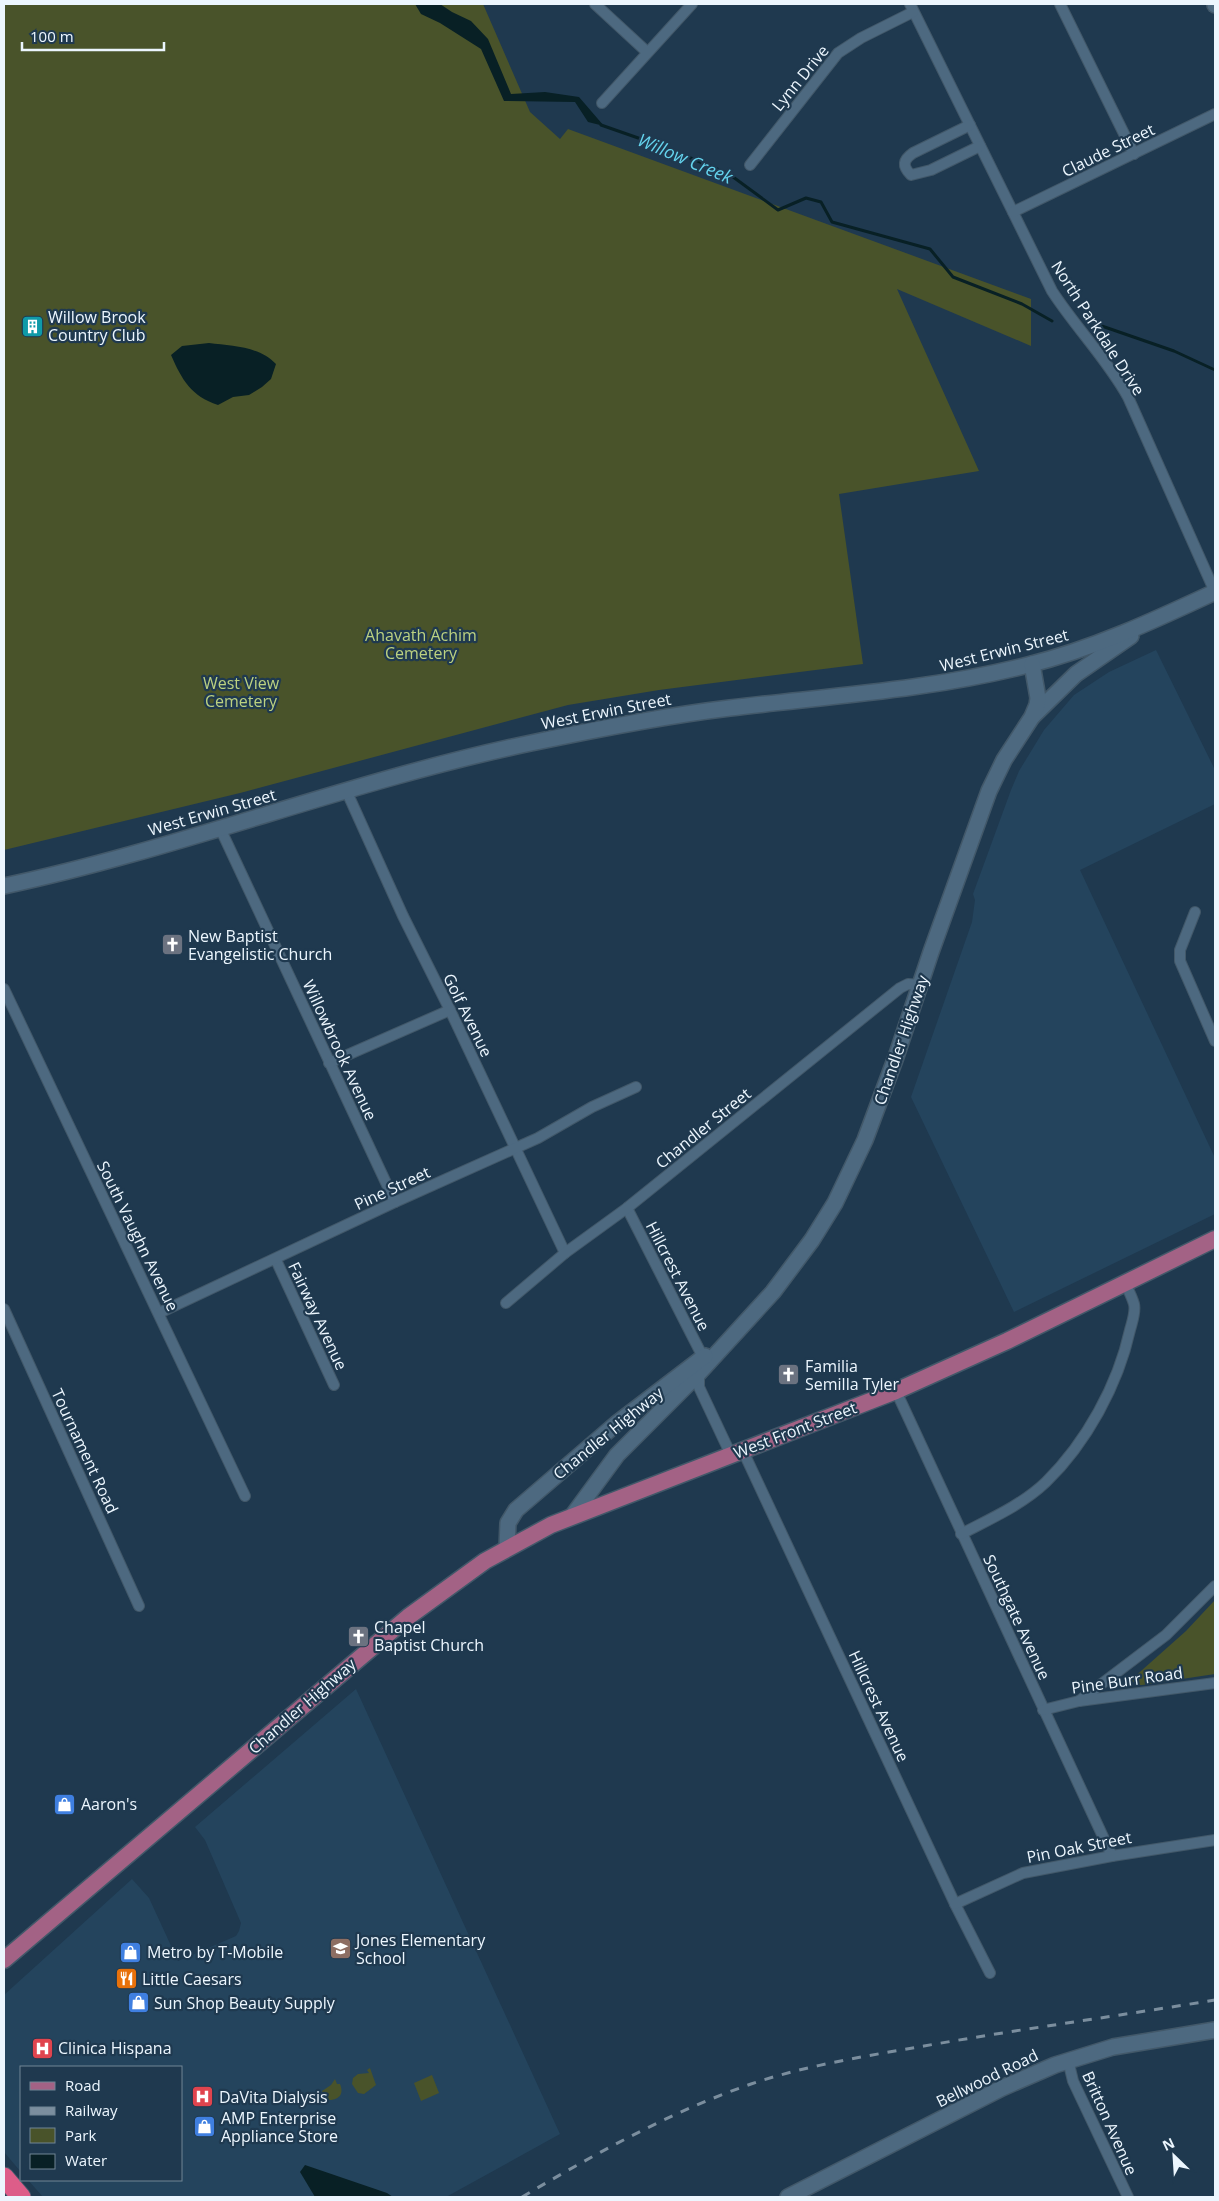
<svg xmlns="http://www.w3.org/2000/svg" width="1219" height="2201" viewBox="0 0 1219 2201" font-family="'Open Sans',sans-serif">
  <rect width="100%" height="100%" fill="#1f394f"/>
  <g fill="#24445d">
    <polygon points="1156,650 1215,770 1215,804 1080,870 1215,1158 1215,1214 1014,1312 911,1097 972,922 975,900 973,894 1011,790 1019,771 1044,730 1074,695 1109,672"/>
    <polygon points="356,1689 560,2134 446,2197 43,2197 28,2180 181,2180 181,2067 21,2067 21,2172 4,2152 4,1995 132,1879 149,1898 178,1961 236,1936 239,1931 241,1923 205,1840 195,1827"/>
  </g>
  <g fill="#49532a">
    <polygon points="4,4 483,4 530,112 560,139 568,129 1031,299 1031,346 897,289 979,471 839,494 863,664 659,690 568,705 240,793 4,850"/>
    <polygon points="1215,1600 1215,1674 1142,1685 1138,1685 1132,1681 1132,1679 1186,1631"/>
    <polygon points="370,2068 376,2085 364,2094 358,2093 352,2084 353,2078 358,2074 369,2073 367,2070"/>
    <polygon points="432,2075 439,2093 421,2101 414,2083"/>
    <path d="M335,2079L337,2084H340C345,2096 337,2101 325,2100L322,2091L331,2085Z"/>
  </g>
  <g fill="#082025">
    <polygon points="415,4 440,4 452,12 471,21 488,39 511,94 545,92 579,97 604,126 588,122 575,102 504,101 481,49 440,23 421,14"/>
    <path d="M209,343C232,346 259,346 276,364L271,379L262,387L249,395L233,397L218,405C191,396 182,380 171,355L182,346Z"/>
    <polygon points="305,2165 387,2193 393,2197 315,2197 300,2172"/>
  </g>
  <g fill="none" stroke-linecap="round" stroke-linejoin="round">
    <g stroke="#082025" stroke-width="3">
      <polyline points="601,125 664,147 729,174 778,210 806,198 821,202 832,222 930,249 953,277 1022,304 1052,321"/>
      <polyline points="1096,324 1174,351 1215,370"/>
    </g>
    <defs>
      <g id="street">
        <polyline points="595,4 647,52"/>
        <path d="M910,4L1052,291C1076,328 1107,359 1128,397L1215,592"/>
        <polyline points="1060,4 1134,154"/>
        <polyline points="602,103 692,4"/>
        <path d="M970,125L913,153C903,160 902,166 911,175L931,170L980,146"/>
        <polyline points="750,165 838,53 861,38 913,12"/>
        <polyline points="1013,212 1215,114"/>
        <polyline points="346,790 403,916 450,1010 565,1253"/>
        <polyline points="220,828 395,1202"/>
        <polyline points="1195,912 1180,950 1180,961 1215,1041"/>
        <polyline points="4,989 245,1496"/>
        <polyline points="329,1063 450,1010"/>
        <polyline points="627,1208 706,1363"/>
        <polyline points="276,1260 334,1385"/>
        <polyline points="506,1303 565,1253 627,1208 900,988 908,984 921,985"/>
        <polyline points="4,1309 139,1606"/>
        <polyline points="159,1313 395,1202 538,1138 592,1107 636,1087"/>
        <polyline points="699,1371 699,1387 731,1455"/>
        <polyline points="896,1391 1112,1856"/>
        <polyline points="743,1451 955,1904 990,1973"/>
        <path d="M961,1534C990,1519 1022,1505 1046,1482C1086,1443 1118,1385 1130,1330C1132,1322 1136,1312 1134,1304C1132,1297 1128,1289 1125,1283"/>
        <polyline points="1079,1701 1166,1635 1215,1586"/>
        <polyline points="1043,1710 1079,1701 1215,1683"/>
        <polyline points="955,1904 1023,1873 1112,1856 1215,1840"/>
        <polyline points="1068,2060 1073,2081 1128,2197"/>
      </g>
      <g id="secondary">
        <polyline points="1215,4 1215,5"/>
        <polyline points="1033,716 1076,674 1131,636"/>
        <path d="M4,886C182,848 353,780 531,743C597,729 663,716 730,708C830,696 930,690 1028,665C1093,649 1155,620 1215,592"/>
        <polyline points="573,1515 617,1455 698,1374 773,1292 812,1240 835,1203 865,1140 896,1057 931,952 989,791 1004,760 1032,717 1037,705 1038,698 1032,664"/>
        <polyline points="507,1547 508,1523 516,1510 616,1424 705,1356"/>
        <polyline points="788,2197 1002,2088 1055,2065 1113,2047 1215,2030"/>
      </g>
      <polyline id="primary" points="4,1960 408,1617 485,1561 551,1525 896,1391 1007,1341 1215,1239"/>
      <polyline id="highway" points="4,2177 21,2197"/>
    </defs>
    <use href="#street" stroke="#425869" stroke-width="12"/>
    <use href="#secondary" stroke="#425869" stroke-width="18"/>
    <use href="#primary" stroke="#425869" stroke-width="19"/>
    <use href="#highway" stroke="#425869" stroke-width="21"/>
    <use href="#street" stroke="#4d6980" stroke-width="10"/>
    <use href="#secondary" stroke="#4d6980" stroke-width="15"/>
    <use href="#primary" stroke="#a36285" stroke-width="16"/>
    <use href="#highway" stroke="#dd5d89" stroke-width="19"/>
    <path stroke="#7b8e9e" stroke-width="3" stroke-dasharray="9 9" stroke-linecap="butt" d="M522,2197C595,2154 670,2112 751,2084C807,2065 867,2056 924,2046C1021,2029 1118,2016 1215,2000"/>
  </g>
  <defs>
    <symbol id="building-square" viewBox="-11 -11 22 22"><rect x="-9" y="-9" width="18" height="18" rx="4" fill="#0f9aa8" stroke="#1f394f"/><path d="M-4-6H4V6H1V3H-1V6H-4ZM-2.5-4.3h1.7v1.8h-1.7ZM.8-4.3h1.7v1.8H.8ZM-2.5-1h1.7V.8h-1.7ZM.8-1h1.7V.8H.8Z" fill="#fff"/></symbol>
    <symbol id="church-square" viewBox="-11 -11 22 22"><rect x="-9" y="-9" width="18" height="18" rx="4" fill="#6b7280" stroke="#1f394f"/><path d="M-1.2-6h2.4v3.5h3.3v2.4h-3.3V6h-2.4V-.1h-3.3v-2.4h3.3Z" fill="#fff"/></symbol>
    <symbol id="shop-square" viewBox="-11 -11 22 22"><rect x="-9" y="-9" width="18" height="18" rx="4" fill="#3f7fe0" stroke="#1f394f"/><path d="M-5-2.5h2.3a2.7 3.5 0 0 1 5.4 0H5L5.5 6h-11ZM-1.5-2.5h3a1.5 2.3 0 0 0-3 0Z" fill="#fff"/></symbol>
    <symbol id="school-square" viewBox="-11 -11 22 22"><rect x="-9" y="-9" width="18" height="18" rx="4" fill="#8d6e63" stroke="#1f394f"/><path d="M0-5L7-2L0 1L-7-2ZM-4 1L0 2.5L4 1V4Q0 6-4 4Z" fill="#fff"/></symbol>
    <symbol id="restaurant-square" viewBox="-11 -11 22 22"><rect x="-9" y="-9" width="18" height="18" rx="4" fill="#e8710a" stroke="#1f394f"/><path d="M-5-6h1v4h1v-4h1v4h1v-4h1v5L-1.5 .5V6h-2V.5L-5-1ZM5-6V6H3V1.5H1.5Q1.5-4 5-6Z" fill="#fff"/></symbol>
    <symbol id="hospital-square" viewBox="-11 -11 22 22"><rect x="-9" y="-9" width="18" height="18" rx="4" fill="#e0444e" stroke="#1f394f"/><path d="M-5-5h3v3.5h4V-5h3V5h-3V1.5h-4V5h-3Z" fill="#fff"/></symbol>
  </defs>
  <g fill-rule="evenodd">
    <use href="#building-square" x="20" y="314" width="25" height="25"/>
    <use href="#church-square" x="160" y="932" width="25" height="25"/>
    <use href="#church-square" x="776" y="1362" width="25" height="25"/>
    <use href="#church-square" x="346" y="1624" width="25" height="25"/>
    <use href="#shop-square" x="52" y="1792" width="25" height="25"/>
    <use href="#school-square" x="328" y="1936" width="25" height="25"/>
    <use href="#shop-square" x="118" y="1940" width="25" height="25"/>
    <use href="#restaurant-square" x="114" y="1966" width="25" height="25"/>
    <use href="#shop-square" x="126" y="1990" width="25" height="25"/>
    <use href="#hospital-square" x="30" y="2036" width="25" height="25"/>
    <use href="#hospital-square" x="190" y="2084" width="25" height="25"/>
    <use href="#shop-square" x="192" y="2114" width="25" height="25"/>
  </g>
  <g text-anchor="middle" stroke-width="4.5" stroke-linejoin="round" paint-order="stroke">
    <g font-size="16" fill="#ecf6fe" stroke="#1f394f">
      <text transform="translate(800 78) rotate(-51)" y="6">Lynn Drive</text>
      <text transform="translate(1108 150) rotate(-26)" y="6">Claude Street</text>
      <text transform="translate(1098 328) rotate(57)" y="6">North Parkdale Drive</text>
      <text transform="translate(1004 650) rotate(-14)" y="6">West Erwin Street</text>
      <text transform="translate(606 711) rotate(-11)" y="6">West Erwin Street</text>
      <text transform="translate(212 812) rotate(-16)" y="6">West Erwin Street</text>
      <text transform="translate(468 1015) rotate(64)" y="6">Golf Avenue</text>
      <text transform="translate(901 1040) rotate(-71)" y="6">Chandler Highway</text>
      <text transform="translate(340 1050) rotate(65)" y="6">Willowbrook Avenue</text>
      <text transform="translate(703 1128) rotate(-39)" y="6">Chandler Street</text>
      <text transform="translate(392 1188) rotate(-25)" y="6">Pine Street</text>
      <text transform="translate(138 1236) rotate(64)" y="6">South Vaughn Avenue</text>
      <text transform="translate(678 1276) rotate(63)" y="6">Hillcrest Avenue</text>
      <text transform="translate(318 1316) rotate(65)" y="6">Fairway Avenue</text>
      <text transform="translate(795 1430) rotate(-21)" y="6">West Front Street</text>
      <text transform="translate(608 1433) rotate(-39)" y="6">Chandler Highway</text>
      <text transform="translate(85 1451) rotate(65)" y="6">Tournament Road</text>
      <text transform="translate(1017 1617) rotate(65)" y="6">Southgate Avenue</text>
      <text transform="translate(1127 1680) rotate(-8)" y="6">Pine Burr Road</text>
      <text transform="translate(302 1706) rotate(-41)" y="6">Chandler Highway</text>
      <text transform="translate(879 1706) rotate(65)" y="6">Hillcrest Avenue</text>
      <text transform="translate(1079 1847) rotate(-11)" y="6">Pin Oak Street</text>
      <text transform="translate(987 2078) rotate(-26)" y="6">Bellwood Road</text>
      <text transform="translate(1110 2123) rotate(66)" y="6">Britton Avenue</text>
    </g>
    <g font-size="16" fill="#ecf6fe" stroke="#1f394f" text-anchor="start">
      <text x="48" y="323">Willow Brook<tspan x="48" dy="18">Country Club</tspan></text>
      <text x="188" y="942">New Baptist<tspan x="188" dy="18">Evangelistic Church</tspan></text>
      <text x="805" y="1372">Familia<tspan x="805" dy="18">Semilla Tyler</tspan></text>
      <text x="374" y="1633">Chapel<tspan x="374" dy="18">Baptist Church</tspan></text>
      <text x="81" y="1810">Aaron's</text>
      <text x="356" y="1946">Jones Elementary<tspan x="356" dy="18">School</tspan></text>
      <text x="147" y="1958">Metro by T-Mobile</text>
      <text x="142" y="1985">Little Caesars</text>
      <text x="154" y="2009">Sun Shop Beauty Supply</text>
      <text x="58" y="2054">Clinica Hispana</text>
      <text x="219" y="2103">DaVita Dialysis</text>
      <text x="221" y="2124">AMP Enterprise<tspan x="221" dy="18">Appliance Store</tspan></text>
    </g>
    <g font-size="16" fill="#bcd180" stroke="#1f394f">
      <text x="421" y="641">Ahavath Achim<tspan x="421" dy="18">Cemetery</tspan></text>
      <text x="241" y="689">West View<tspan x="241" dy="18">Cemetery</tspan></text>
    </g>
    <g font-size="18" font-style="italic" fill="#64d3ed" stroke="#1f394f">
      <text transform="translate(685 159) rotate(23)" y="6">Willow Creek</text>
    </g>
  </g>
  <rect width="1219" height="2201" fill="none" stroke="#ecf6fe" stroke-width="10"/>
  <rect x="20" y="2066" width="162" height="115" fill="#1f394f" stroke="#718595"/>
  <rect x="30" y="2082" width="25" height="8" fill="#a36285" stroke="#718595"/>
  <text x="65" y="2091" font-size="15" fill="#ecf6fe">Road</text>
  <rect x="30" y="2107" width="25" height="8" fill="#7b8e9e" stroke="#718595"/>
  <text x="65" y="2116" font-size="15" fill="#ecf6fe">Railway</text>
  <rect x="30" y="2128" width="25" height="15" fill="#49532a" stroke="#718595"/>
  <text x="65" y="2141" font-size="15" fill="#ecf6fe">Park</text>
  <rect x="30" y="2154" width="25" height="15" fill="#082025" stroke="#718595"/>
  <text x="65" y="2166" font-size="15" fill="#ecf6fe">Water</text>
  <g transform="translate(1174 2156) rotate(335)" stroke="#1f394f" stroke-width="4" paint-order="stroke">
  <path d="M0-4L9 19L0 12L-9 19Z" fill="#ecf6fe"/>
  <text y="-8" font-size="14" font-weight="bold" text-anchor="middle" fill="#ecf6fe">N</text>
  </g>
  <path d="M22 42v8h142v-8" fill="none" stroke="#ecf6fe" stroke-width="2.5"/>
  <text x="30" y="42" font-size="15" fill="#ecf6fe" stroke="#1f394f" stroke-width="4" paint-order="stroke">100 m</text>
</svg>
